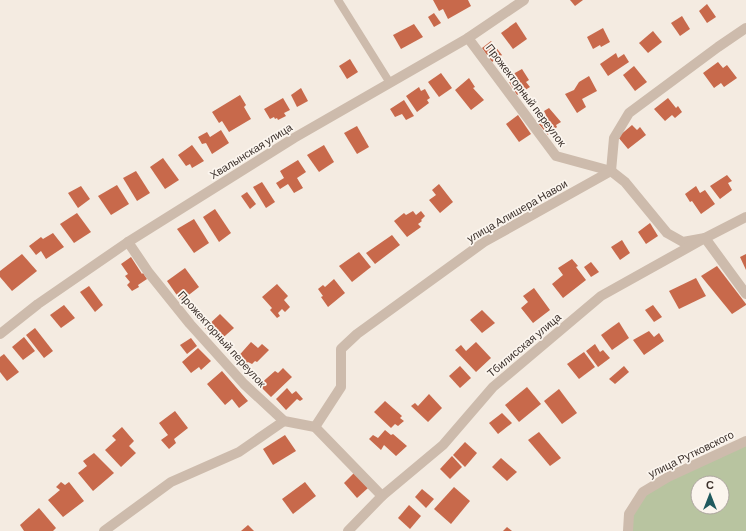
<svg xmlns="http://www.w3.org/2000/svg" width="746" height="531" viewBox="0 0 746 531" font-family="Barlow,sans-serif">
  <rect width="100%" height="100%" fill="#f4ebe1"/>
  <path fill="#b8c4a0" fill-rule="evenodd" d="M746,443V531H630L633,513L645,492ZM698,483H722V507H698Z"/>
  <g fill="#c8694b">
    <polygon points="433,0 468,0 471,6 448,19 443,9 439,11"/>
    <polygon points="570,0 583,0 575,6"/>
    <polygon points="707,4 716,17 707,23 699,11"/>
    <polygon points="434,13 441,23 434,27 428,17"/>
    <polygon points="682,16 690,29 680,36 671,23"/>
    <polygon points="516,22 527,39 513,49 501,33"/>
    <polygon points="414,24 423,37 401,49 393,35"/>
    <polygon points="603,28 610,42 601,47 600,45 593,49 587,37"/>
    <polygon points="653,31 662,42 648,53 639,43"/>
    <polygon points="491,41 502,55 492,62 482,48"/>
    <polygon points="616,53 618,58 624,54 629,62 608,76 600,64"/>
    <polygon points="350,59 358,72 347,79 339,66"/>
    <polygon points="718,62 723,68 727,65 737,78 724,87 721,83 714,88 703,73"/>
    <polygon points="634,66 647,82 635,91 623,75"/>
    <polygon points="522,69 529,80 526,82 530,87 517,95 509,82 516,78 513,74"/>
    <polygon points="441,73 452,88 439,97 428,82"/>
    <polygon points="589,76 597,91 582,99 586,107 577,113 565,94 574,90 579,82"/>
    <polygon points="469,78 475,87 473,88 484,100 471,110 455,90"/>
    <polygon points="419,87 421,91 425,89 430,98 427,100 429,103 417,112 406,96"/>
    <polygon points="301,88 308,101 297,107 291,95"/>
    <polygon points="240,95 246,105 244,107 251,119 229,132 222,121 219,123 212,112"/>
    <polygon points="283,98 290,110 284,113 286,116 278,120 277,118 275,119 274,117 270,119 264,109"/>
    <polygon points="668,98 676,108 678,106 682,112 675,118 672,115 665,121 654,109"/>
    <polygon points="404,100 414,116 406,120 402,114 395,117 390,109"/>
    <polygon points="549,108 561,122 556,125 557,127 548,135 537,122 546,115 544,111"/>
    <polygon points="518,115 531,134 519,142 506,124"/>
    <polygon points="632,125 637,130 640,127 646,135 628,149 618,137"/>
    <polygon points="357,126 369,147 357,154 344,133"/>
    <polygon points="221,130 229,143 212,154 206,143 202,144 198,137 207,132 210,137"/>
    <polygon points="192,145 204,161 192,168 190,164 186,166 178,155"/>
    <polygon points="324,145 334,162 319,172 307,155"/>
    <polygon points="163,158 179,180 165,189 150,167"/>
    <polygon points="298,160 306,172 297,178 303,188 294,193 288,184 280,189 276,183 284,178 280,171"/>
    <polygon points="136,171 150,193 137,201 123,178"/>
    <polygon points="727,175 732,181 728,183 732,190 720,199 710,186"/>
    <polygon points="262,182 275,202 266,208 253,187"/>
    <polygon points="439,184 453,202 440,213 429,200 436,195 432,190"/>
    <polygon points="117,185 129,204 111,215 98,196"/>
    <polygon points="81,186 90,199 78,208 68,193"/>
    <polygon points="696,186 700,193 705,190 715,204 701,214 692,201 690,202 685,194"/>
    <polygon points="247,192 256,204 250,209 241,196"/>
    <polygon points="215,209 231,233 219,242 203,217"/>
    <polygon points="413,211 416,215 421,211 425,216 421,220 422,221 418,224 421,227 407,237 394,221 404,213 406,215"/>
    <polygon points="77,213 91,232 74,243 60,224"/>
    <polygon points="194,219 209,243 194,253 177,229"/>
    <polygon points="650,223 658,236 646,244 638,232"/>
    <polygon points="53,233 64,247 46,259 41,251 36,255 29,246 41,237 43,239"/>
    <polygon points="392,235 400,245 375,264 366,253"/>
    <polygon points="622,240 630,253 620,260 611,247"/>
    <polygon points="359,252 371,267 352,282 339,266"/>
    <polygon points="22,254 37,271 12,291 0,277 0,271"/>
    <polygon points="746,254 746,270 740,257"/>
    <polygon points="131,257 142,274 143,273 147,279 138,285 139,287 132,291 127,285 130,282 125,276 128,274 121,264"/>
    <polygon points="572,259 578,266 576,267 586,280 563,298 552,284 563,275 558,268"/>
    <polygon points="591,262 599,272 591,277 584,267"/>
    <polygon points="717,266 746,304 746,305 732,314 701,276"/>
    <polygon points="185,268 199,287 181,301 167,281"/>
    <polygon points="696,278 706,296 679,309 669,291"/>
    <polygon points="334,279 345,293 328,307 321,297 323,296 318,289 323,285 325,287"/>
    <polygon points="277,284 288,296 284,300 290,307 285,312 282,309 278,313 280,316 277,318 270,310 272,308 262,297"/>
    <polygon points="89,286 103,305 95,312 80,292"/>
    <polygon points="534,288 550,310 533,323 521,308 528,302 523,296"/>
    <polygon points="64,305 75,318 61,328 50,315"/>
    <polygon points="653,305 662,317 654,322 645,310"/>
    <polygon points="482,310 495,323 482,333 470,320"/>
    <polygon points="220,314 234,328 218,342 205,328"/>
    <polygon points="619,322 629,338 612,350 601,335"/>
    <polygon points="35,328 53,351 44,358 26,335"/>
    <polygon points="649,331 654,337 659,333 664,341 644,355 633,340"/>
    <polygon points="24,337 35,351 23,360 12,347"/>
    <polygon points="191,338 197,346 187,354 180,345"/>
    <polygon points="251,342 258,348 262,344 269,350 257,362 255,361 252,364 248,362 243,366 235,360"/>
    <polygon points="476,342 491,358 476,372 455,350 461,345 466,351"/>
    <polygon points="595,344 600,352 603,350 610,358 598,367 586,351"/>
    <polygon points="198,348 211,361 201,370 199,367 191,373 182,362"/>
    <polygon points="584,352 595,367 579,379 567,364"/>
    <polygon points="4,354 19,372 7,381 0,372 0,357"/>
    <polygon points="460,366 471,378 460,388 449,376"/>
    <polygon points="624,366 629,372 615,384 609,379"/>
    <polygon points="283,368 292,377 271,397 259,385 275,371 278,373"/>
    <polygon points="222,371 248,401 239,408 232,399 225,405 207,384"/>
    <polygon points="527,387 541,404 519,422 505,405"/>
    <polygon points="287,388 292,394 296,391 303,399 300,401 297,399 286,410 276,399"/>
    <polygon points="559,389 577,413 562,424 544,401"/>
    <polygon points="429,394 442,408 428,422 411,406 415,403 418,406"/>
    <polygon points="385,401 402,416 400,418 404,421 398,426 395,424 391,428 374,412"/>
    <polygon points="175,411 188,428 174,439 176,443 169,449 161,440 168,435 159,423"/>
    <polygon points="502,413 512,423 498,434 489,423"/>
    <polygon points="122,427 134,441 129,446 136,453 121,467 105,450 116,440 112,436"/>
    <polygon points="385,430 391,435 393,434 407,446 396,456 384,445 381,450 369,439 373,435 378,438"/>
    <polygon points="539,432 561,458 550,466 528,440"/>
    <polygon points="285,435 296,451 273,465 263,449"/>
    <polygon points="465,442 477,453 465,467 453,455"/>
    <polygon points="94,453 114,473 93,491 78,473 87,466 83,461"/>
    <polygon points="452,456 462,467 450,479 440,469"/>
    <polygon points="501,458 517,472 507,481 492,467"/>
    <polygon points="354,473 368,488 357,498 344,483"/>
    <polygon points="61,482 65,485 69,482 84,501 63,517 48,500 60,490 56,487"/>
    <polygon points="305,482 316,496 293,514 282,499"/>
    <polygon points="454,487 470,501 451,524 434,509"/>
    <polygon points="422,489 434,499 426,508 415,497"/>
    <polygon points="409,505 421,516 410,529 398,518"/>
    <polygon points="39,508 56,528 53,531 24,531 20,525"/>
    <polygon points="248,525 254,531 241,531"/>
    <polygon points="507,527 512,531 503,531"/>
  </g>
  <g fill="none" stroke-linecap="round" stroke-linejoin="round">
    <polyline stroke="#cdbbac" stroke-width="8" points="338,0 390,83"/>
    <g stroke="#cdbbac" stroke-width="10">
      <polyline points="468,38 556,156 611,171 625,182 667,233 683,242 705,238 746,294"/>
      <polyline points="128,242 149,273 190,324 244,384 284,421 315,427 382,496"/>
      <polyline points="0,334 38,304 128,242 294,138 468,38 524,0"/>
      <polyline points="315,427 341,387 341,349 357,334 484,242 611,171 614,138 629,113 718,47 746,28"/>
      <polyline points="104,531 171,482 239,452 284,421"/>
      <polyline points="348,531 382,496 443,445 493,387 601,296 705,238 746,217"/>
      <polyline points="628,531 629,514 643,492 668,477 746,441"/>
    </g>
  </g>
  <g text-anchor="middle" stroke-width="3.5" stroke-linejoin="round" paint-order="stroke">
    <g font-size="11" fill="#3b302b" stroke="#fbf5ee">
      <text transform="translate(526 95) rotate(53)" y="4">Прожекторный переулок</text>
      <text transform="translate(251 151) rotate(-32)" y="4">Хвалынская улица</text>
      <text transform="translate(517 211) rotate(-30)" y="4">улица Алишера Навои</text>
      <text transform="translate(222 339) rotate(48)" y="4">Прожекторный переулок</text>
      <text transform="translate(524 345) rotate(-40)" y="4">Тбилисская улица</text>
      <text transform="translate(691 454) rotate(-26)" y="4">улица Рутковского</text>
    </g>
  </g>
  <g transform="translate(710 495)"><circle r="19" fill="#fbf5ee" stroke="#aea6a0"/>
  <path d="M0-3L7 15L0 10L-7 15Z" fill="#1f5a5e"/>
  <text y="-6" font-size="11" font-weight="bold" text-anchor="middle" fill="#3b302b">С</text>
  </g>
</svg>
